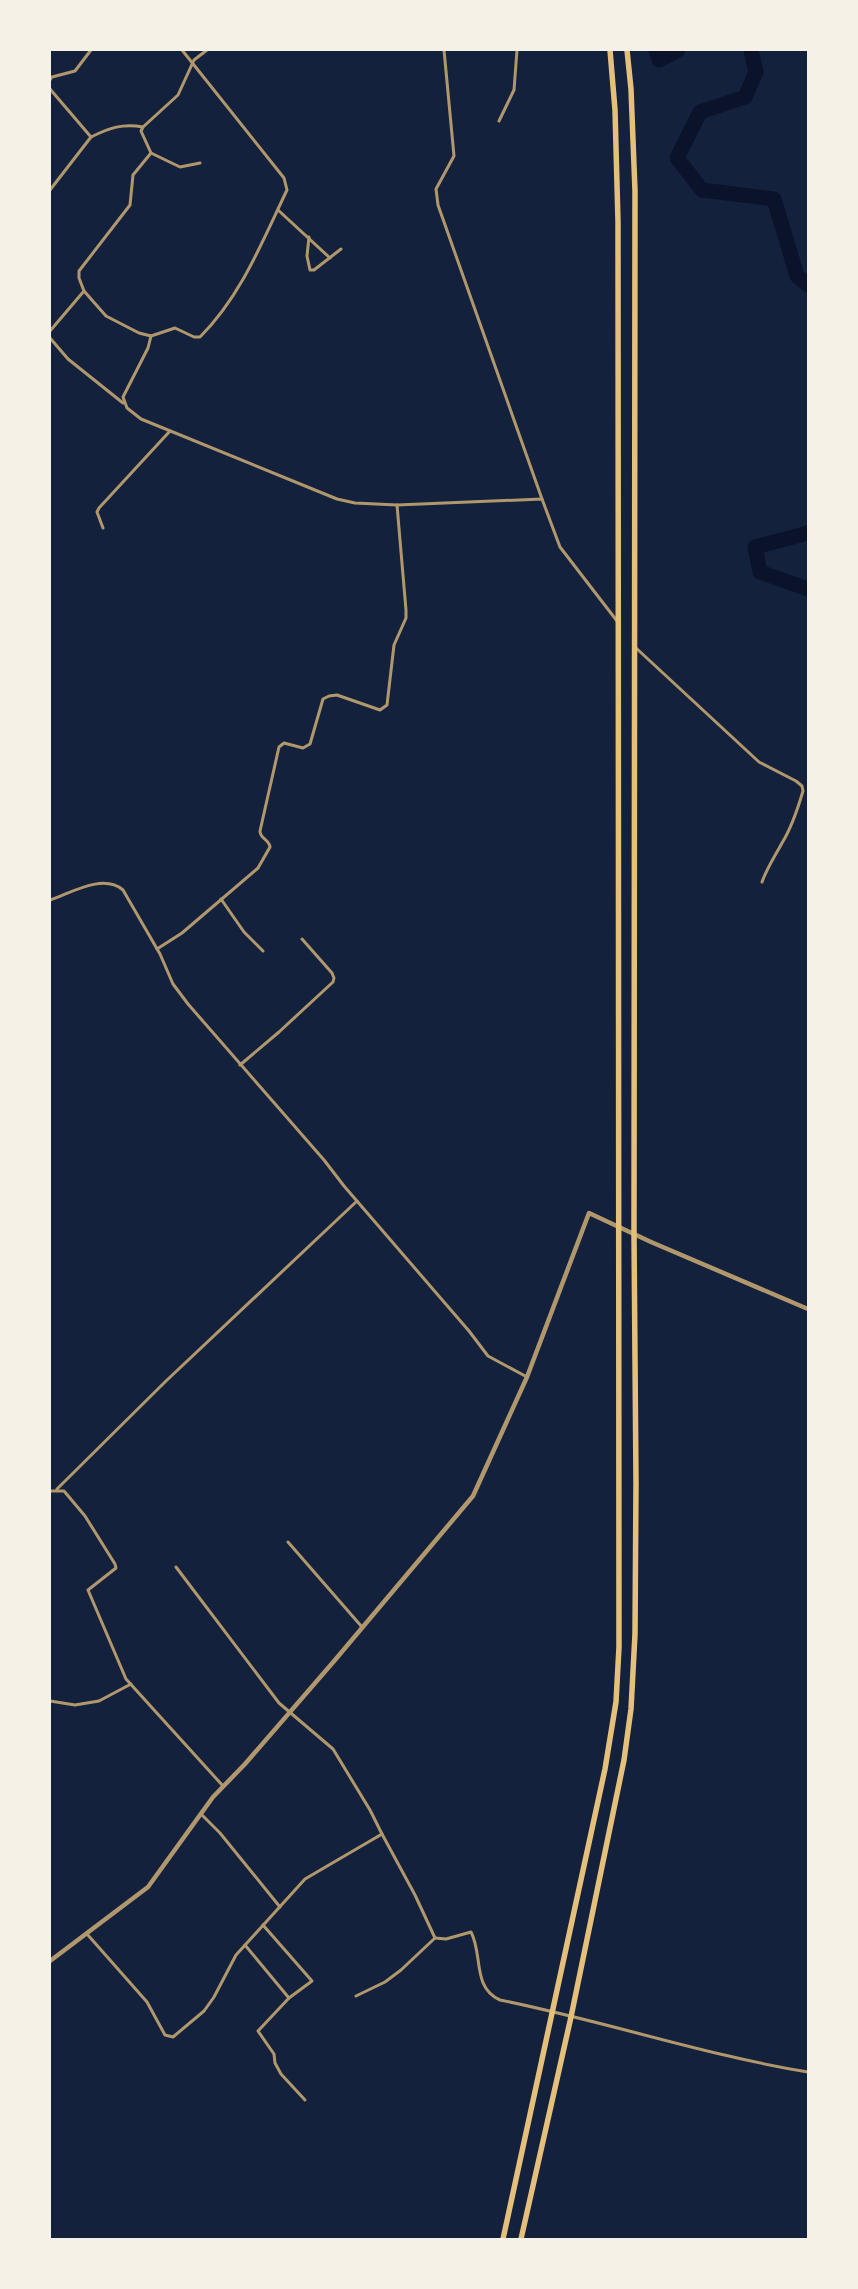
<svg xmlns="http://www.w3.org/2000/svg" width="858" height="2289" viewBox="0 0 858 2289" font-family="'Fira Sans Condensed',sans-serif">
  <rect width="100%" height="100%" fill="#14213d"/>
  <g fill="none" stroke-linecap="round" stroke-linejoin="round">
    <g stroke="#0b132b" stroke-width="15">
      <polyline points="656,50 659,60 678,50"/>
      <polyline points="751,50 756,72 745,97 700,112 677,158 702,190 774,199 797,276 808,285"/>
      <polyline points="808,533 755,547 760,572 808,589"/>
    </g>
    <g stroke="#b1986c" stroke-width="3">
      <polyline points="444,50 454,156 436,189 438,205 542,499"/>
      <polyline points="50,80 52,77 75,71 91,50"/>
      <path d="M50,89L91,137C109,128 123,123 143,127"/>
      <polyline points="499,121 514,90 517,50"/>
      <polyline points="151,153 180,167 200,163"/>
      <polyline points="50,190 91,137"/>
      <polyline points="278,210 330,258"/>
      <polyline points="309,237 307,256 310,270 314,270 341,249"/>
      <path d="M84,291L106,316L139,333L151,336L175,328L194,337H200C241,296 262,242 287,190L284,178L182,50"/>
      <polyline points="50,331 84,291 79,278 79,271 130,205 133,175 151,153 141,131 143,127 178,95 194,60 207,50"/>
      <path d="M151,336L148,348L123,397L127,408L141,419L337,499L355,503L397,505L406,610V618L394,645L387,705L380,710L337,695L329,696L323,699L310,744L303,748L284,743L279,747L260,831C260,839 269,839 270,847L258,868L182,933L157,949"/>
      <polyline points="50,338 68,359 123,403"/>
      <polyline points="397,505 542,499 560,547 617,621"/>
      <polyline points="103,528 97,512 99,508 170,431"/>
      <path d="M636,648L759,762L796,781L802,786L803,791C798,808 792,827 782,843C775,856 767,868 762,882"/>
      <polyline points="221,899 244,932 263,951"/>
      <path d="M50,900C71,893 103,873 123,890L160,954L173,984L188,1004L324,1160L344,1186L469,1331L488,1356L527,1377"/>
      <polyline points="240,1065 279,1032 333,982 334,978 332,973 302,939"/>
      <polyline points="57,1489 166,1381 357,1201"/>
      <polyline points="50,1491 64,1491 85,1516 115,1564 116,1568 88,1590 126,1679 223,1786"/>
      <polyline points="288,1542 362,1627"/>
      <polyline points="50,1701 75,1705 99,1701 131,1684"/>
      <polyline points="201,1814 220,1833 280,1907"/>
      <polyline points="263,1925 312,1981 289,1998"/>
      <polyline points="87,1934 147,2002 165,2035 173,2037 204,2011 214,1997 236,1955 305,1879 382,1834 370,1810 333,1749 279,1703 176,1567"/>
      <path d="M435,1938L446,1939L471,1932C483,1954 472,1988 500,2000C604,2021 704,2055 808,2072"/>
      <polyline points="245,1945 289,1998 258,2031 274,2054 275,2063 281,2074 305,2100"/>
      <polyline points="356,1996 385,1982 401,1970 435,1938 415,1895 382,1834"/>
    </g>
    <polyline stroke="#b1986c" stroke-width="4.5" points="50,1961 148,1887 213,1797 245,1764 335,1660 473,1496 527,1377 589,1213 651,1242 808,1309"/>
    <g stroke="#e5c07b" stroke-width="5.5">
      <polyline points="503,2239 605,1769 616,1702 619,1647 618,222 615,110 610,50"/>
      <polyline points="521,2239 571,2017 624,1760 631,1709 635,1634 636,1483 634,1234 635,191 631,89 627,50"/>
    </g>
  </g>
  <rect width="858" height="2289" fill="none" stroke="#f6f1e7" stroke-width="102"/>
</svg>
